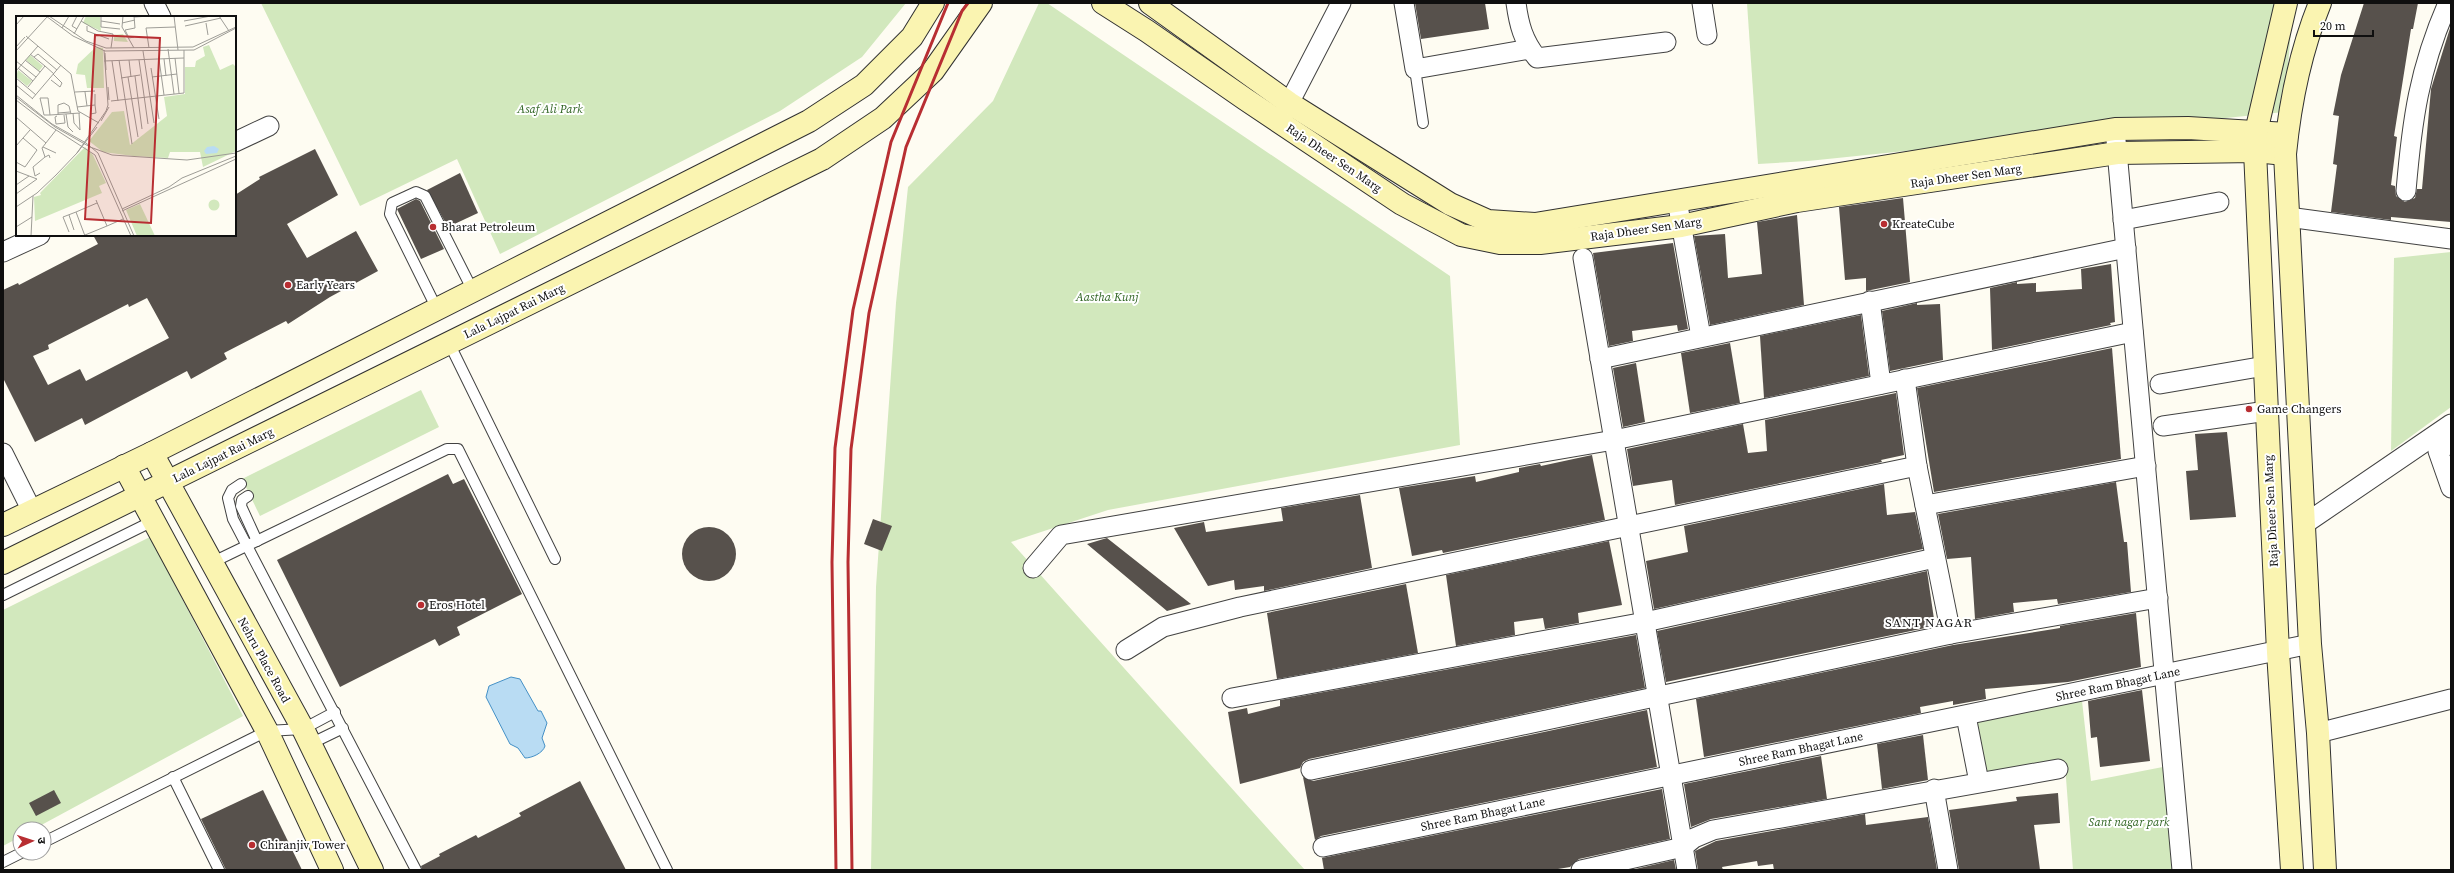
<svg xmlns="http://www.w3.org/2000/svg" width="2454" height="873" viewBox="0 0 2454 873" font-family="'Source Serif 4','Noto Sans Devanagari',serif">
  <rect width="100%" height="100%" fill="#fefcf2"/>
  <g fill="#d2e8bd">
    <polygon points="261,3 906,3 862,57 780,111 500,254 457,159 360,206"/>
    <polygon points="1039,3 1047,3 1450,276 1460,445 1108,510 1011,542 1305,870 871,870 876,587 896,303 908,187 993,101"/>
    <polygon points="1747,3 2279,3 2292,19 2284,112 1808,161 1758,164"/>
    <polygon points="2451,252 2451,407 2391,451 2394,258"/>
    <polygon points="421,390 439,427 260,516 242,479"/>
    <polygon points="150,537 243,716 34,829 20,829 20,837 3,846 3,610"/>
    <polygon points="2081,692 2091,781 2173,765 2182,870 2073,870 2065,765 1978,775 1966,716"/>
  </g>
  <path fill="#b9dcf3" stroke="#4490c6" d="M511,677L520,679L538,711H541L547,723L542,738L545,746C543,753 532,758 525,758L518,748L510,744L486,697L489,686Z"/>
  <g fill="#57514c" fill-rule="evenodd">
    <polygon points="1415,3 1485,3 1489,29 1421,39"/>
    <polygon points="2364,3 2418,3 2413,29 2411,29 2394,136 2397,137 2391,185 2395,186 2396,196 2405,202 2415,198 2417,189 2422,189 2431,89 2451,25 2451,222 2391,217 2391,220 2331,212 2337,165 2333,164 2339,116 2333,115 2341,75"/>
    <path d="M315,149L338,195L287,224L307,258L356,231L378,271L330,297L288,324L286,321L224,353L227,359L191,379L187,371L85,425L82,418L35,442L3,378V290L18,283L19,285L98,244L93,235H235V195L260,179L259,177ZM147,298L169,338L86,381L80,369L48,385L33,356L49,349L48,345L128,304L129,307Z"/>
    <polygon points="460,173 478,213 448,227 427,190"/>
    <polygon points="1903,198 1910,282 1866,291 1866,278 1845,280 1839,207"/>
    <polygon points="416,199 420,201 444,249 421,259 397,209"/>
    <polygon points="1797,215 1804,305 1710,325 1694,236 1725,234 1728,278 1762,274 1757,222"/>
    <polygon points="1673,243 1688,329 1678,331 1677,325 1632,331 1633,341 1609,346 1593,253"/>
    <polygon points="2111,264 2115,322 2110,323 2111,325 1992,350 1990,288 2017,282 2017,284 2036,283 2036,292 2082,289 2081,269"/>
    <polygon points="1917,303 1917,305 1940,304 1943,360 1890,371 1882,311"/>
    <polygon points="1861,315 1869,376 1764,398 1760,336"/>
    <polygon points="1730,343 1740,403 1690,413 1681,353"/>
    <polygon points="2112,348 2121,459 1934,492 1917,388"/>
    <polygon points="1636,363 1645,422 1623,427 1613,368"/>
    <polygon points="1896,393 1904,455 1881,460 1882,462 1675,505 1672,480 1633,486 1627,449 1743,424 1748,453 1767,451 1765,420"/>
    <polygon points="2227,432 2236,517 2190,520 2186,471 2198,470 2195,434"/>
    <polygon points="1592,455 1605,520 1443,553 1442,550 1412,556 1399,488 1475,476 1476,482 1519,472 1519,468 1540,464 1541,466"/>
    <polygon points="448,474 453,484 464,479 522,594 457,627 460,635 439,646 435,639 340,687 277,560"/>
    <polygon points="2116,482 2124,542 2127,542 2131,592 2058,604 2057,599 2013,603 2014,612 1975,619 1971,557 1947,559 1938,514"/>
    <polygon points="1884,484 1887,515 1915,512 1923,549 1654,609 1646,561 1688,552 1684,526"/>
    <polygon points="1360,495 1372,568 1264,591 1264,586 1235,590 1234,580 1208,586 1174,528 1204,522 1206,532 1283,521 1281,508"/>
    <polygon points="873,519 892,526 882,551 864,544"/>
    <circle cx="709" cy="554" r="27"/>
    <polygon points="1107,538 1164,583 1191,604 1167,611 1087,544"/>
    <polygon points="1609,541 1622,605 1578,613 1579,623 1545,629 1543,618 1514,622 1515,635 1456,646 1446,575"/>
    <polygon points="1927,571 1935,626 1666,682 1657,631"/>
    <polygon points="1406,584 1418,653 1277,679 1267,613"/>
    <polygon points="2136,613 2141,667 2068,682 1985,689 1986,699 1953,705 1953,701 1920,707 1921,713 1704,757 1696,699 1953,645 2060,628 2060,626"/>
    <polygon points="1636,635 1645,688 1309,759 1303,762 1300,768 1240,784 1228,712 1247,708 1248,714 1280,706 1280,700"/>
    <polygon points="2142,690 2150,761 2100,767 2097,737 2091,738 2088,701"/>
    <polygon points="1647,710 1657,767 1321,836 1315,840 1303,777 1313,781"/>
    <polygon points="1923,735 1928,780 1882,789 1877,744"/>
    <polygon points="1821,756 1827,799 1711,819 1691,827 1684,784"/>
    <polygon points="580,781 626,870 422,870 421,866 440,856 439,854 476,835 478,838 521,816 519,813"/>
    <polygon points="1662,789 1670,839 1579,859 1570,867 1552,870 1324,870 1322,858"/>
    <polygon points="54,790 61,803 36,816 29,803"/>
    <polygon points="263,790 302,870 226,870 201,819"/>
    <polygon points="2058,793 2060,823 2034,825 2040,870 1959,870 1949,810 2017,801 2016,797"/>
    <polygon points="1865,814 1866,825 1928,817 1937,870 1774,870 1773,864 1758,866 1757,861 1722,867 1723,870 1698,870 1695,851 1716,841"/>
    <polygon points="1674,860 1676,870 1631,870"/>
  </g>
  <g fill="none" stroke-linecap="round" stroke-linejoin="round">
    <defs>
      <g id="lane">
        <polyline points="1415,69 1423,123"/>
        <polyline points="437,309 390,214 392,203 416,192 425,196 473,291"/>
        <polyline points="449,343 555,559"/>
        <polyline points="241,484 232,490 228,498 233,519 416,870"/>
        <polyline points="248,496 242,500 241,506 257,541"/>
        <polyline points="211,563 447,449 458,449 667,870"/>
        <polyline points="3,595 153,521"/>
        <polyline points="310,744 343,728"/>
        <polyline points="173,777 219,870"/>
        <polyline points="44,842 267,731 303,729 335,712"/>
        <polyline points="3,862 21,853"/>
      </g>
      <g id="street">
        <polyline points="154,3 161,17"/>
        <polyline points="1404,3 1415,69 1530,49"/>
        <path d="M1516,3C1519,25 1523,40 1537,58L1666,42"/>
        <polyline points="1702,3 1707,35"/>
        <polyline points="1283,115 1341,3"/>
        <polyline points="2115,129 2182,870"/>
        <polyline points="235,142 269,126"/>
        <path d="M2406,191C2412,120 2419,69 2448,3"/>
        <polyline points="1677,200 1701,337"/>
        <polyline points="2288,217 2451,239"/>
        <polyline points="2123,220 2219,202"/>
        <polyline points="3,252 40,235"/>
        <polyline points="1583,258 1687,870"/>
        <polyline points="1870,301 1881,384"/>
        <polyline points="1600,359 2126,248"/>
        <polyline points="1905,379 1917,466 1951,634"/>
        <polyline points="2160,384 2265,366"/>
        <polyline points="2163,426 2267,411"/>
        <polyline points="2451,443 2438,451 2451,488"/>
        <polyline points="3,453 32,511"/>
        <polyline points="1925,505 2146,466"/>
        <polyline points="2306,523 2451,424"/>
        <polyline points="1033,568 1061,535 1614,440 2133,332"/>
        <polyline points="1126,650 1163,627 1240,607 1917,466"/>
        <polyline points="1232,698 1645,622 1935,558"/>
        <polyline points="1966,716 1979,782"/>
        <polyline points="2318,733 2451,699"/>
        <polyline points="1311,770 1951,634 2158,598"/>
        <polyline points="1934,789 1948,870"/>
        <polyline points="1323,847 2310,644"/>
        <polyline points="1581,870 1683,847 1694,838 1713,830 2058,769"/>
      </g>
      <g id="secondary">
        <polyline points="1103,3 1147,31 1245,99 1402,204 1461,235 1500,243 1540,243 1681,226 1797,201 2117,153 2255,151 2285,154"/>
        <polyline points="1150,3 1289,103 1450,204 1488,221 1535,224 2115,129 2188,128 2287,134"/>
        <polyline points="2286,3 2256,132 2255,151 2278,652 2292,870"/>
        <path d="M2320,3C2301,50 2290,103 2285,154L2310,644L2318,733L2325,870"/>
        <polyline points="152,453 303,729 372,870"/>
        <polyline points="124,466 267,731 332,870"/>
        <polyline points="3,525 152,453 809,121 864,85 912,37 933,3"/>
        <polyline points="3,563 822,159 883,118 933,71 981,3"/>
      </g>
    </defs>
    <use href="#lane" stroke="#424242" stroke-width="12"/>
    <use href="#street" stroke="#424242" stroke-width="21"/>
    <use href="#secondary" stroke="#313131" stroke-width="24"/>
    <use href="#lane" stroke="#fff" stroke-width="10"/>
    <use href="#street" stroke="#fff" stroke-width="19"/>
    <use href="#secondary" stroke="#faf4b1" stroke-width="22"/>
    <g stroke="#b82e32" stroke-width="3">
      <polyline points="836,870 832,562 835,448 853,310 891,142 948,3"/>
      <polyline points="852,870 848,562 851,449 869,313 906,147 962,11 968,3"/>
    </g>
  </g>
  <g fill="#b82e32" stroke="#fff" stroke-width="1.5">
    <circle cx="1884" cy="224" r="4"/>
    <circle cx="433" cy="227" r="4"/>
    <circle cx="288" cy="285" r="4"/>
    <circle cx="2249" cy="409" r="4"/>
    <circle cx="421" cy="605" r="4"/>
    <circle cx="252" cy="845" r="4"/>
  </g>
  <g text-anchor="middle" stroke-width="4" stroke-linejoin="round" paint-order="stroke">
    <g font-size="12" font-style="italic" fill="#2f6422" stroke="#fff">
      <text x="550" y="113">Asaf Ali Park</text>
      <text x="1107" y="301">Aastha Kunj</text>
      <text x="2129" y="826">Sant nagar park</text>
    </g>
    <g font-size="12" fill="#0f0f0f" stroke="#fff">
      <text transform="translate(1334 158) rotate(34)" y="4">Raja Dheer Sen Marg</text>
      <text transform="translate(1966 176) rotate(-8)" y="4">Raja Dheer Sen Marg</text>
      <text transform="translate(1646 229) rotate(-8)" y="4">Raja Dheer Sen Marg</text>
      <text transform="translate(514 311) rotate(-26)" y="4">Lala Lajpat Rai Marg</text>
      <text transform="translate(223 455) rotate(-26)" y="4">Lala Lajpat Rai Marg</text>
      <text transform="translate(2271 511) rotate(-93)" y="4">Raja Dheer Sen Marg</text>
      <text transform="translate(264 660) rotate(61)" y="4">Nehru Place Road</text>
      <text transform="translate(2118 684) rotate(-12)" y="4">Shree Ram Bhagat Lane</text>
      <text transform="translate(1801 749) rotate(-12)" y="4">Shree Ram Bhagat Lane</text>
      <text transform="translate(1483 814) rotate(-12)" y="4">Shree Ram Bhagat Lane</text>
    </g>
    <g font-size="12" fill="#0f0f0f" stroke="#fff" text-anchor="start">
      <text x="1892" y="228">KreateCube</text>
      <text x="441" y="231">Bharat Petroleum</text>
      <text x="296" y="289">Early Years</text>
      <text x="2257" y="413">Game Changers</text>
      <text x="429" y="609">Eros Hotel</text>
      <text x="260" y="849">Chiranjiv Tower</text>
    </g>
    <g font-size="13" letter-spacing="1" fill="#0f0f0f" stroke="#fff">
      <text x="1929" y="627">SANT NAGAR</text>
    </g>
  </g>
  <g transform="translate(16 16)">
    <rect width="220" height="220" fill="#fefcf2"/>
    <path d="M70,0H84L85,15L67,7ZM107,18L112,26L98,25V19ZM193,29L204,54L217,48L220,51V135L187,151L184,136H154L152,142L117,140L87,136L73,125L96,96L108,95L114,129L151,100L148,81L169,78V51H179L180,45L189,40L187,31ZM80,31L87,32L88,72H71L69,59L60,58L62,48ZM14,39L27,50L23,55L10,44ZM2,54L16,65L11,70L0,61ZM69,131L77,139L90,167L83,170L86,177L19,205L18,181L25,179L24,177ZM192.5 189a5.5 5.5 0 1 1 11 0a5.5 5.5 0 1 1-11 0ZM124,188L139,220H121L110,194Z" fill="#d2e8bd"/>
    <path d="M198,130L203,133L201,137L190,138L188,135L191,131Z" fill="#b9dcf3"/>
    <path fill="none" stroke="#9e9d97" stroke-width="1" d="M30,0L57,20L89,35L178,34L220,12M33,0L70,25L90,32L177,31L220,11M85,0V5L104,8M107,0L106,11L118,32M158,0L162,34M203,0L213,15M118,1L134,0M65,5L82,15L97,18L95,32M85,5V11L104,13M168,5L195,0M106,7L119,4M190,7L192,19M0,9L8,0M71,10V15L93,23M169,10L205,2M46,12L53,0M61,13L56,10L61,0M58,18L68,0M10,20L55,58L62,95L83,107M118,21L113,22L109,14L119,12L118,0M0,31L9,21M133,32L130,12L159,11M152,33L158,78M0,35L31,1M127,35L138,107M89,37L90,54M18,41L22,38L41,54M159,42L163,77M143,43L148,79M148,43L150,60M9,44L24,56M103,44L116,128M113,44L115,61M123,44L132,108M0,45L20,61M88,45L168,42M96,45L102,85M29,50L38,58M2,52L17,65M135,52L143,103M0,55L22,30M119,60L126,113M112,61L122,121M136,61L161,58M0,62L20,79M105,62L124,59M35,64L44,71L46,67L37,58M0,69L17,83M12,71L29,50L14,38M92,71L93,84M59,76L79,75M69,76L71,90M0,79L36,108L70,127L82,137L118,220M0,81L39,111L74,131L96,139L171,144L220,137M16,83L45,49M0,84L34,110L79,139L115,220M95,85L168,77V34M61,91L79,89V78M42,97L54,96M57,97L58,107L64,114L63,97M50,98L52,111L57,116M74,98L80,97L79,89M34,99L32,82H24L28,99H34L64,97M42,99V89L48,87L53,90L55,98M41,100L39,101L40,108L49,107L48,99M0,101L30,127M85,105L93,91M0,130L14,114M27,131L40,137M61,137L81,111M29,141L26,132L40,114M0,146L9,151L21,134L7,122M0,155L21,163L0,178M24,157L19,160L17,151L29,141L33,139L34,142M0,169L13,160M80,184L91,210L107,203M0,191L21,177L40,159L61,137L90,95L92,89L88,34M106,193L153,171L166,162L220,140M106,195L220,143M60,196L81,187M53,199L58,214M0,211L16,201M53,216L47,201L60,196L69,220M69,219L91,210M15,220L17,180"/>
    <path fill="#b82e32" fill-opacity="0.15" stroke="#b82e32" stroke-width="2" d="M79,19L144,22L135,207L69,203Z"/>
    <rect width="220" height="220" fill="none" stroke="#0f0f0f" stroke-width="2"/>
  </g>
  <rect width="2454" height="873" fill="none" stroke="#0f0f0f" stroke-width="8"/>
  <g transform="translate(32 841) rotate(87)"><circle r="19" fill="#ffffff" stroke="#9f9f9f"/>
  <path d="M0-3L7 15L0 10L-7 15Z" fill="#b82e32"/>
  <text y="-6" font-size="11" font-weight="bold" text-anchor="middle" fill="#0f0f0f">उ</text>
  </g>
  <path d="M2314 30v6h59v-6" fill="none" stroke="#0f0f0f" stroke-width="2"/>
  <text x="2320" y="30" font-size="12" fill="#0f0f0f" stroke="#ffffff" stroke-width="3" paint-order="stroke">20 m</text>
</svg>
